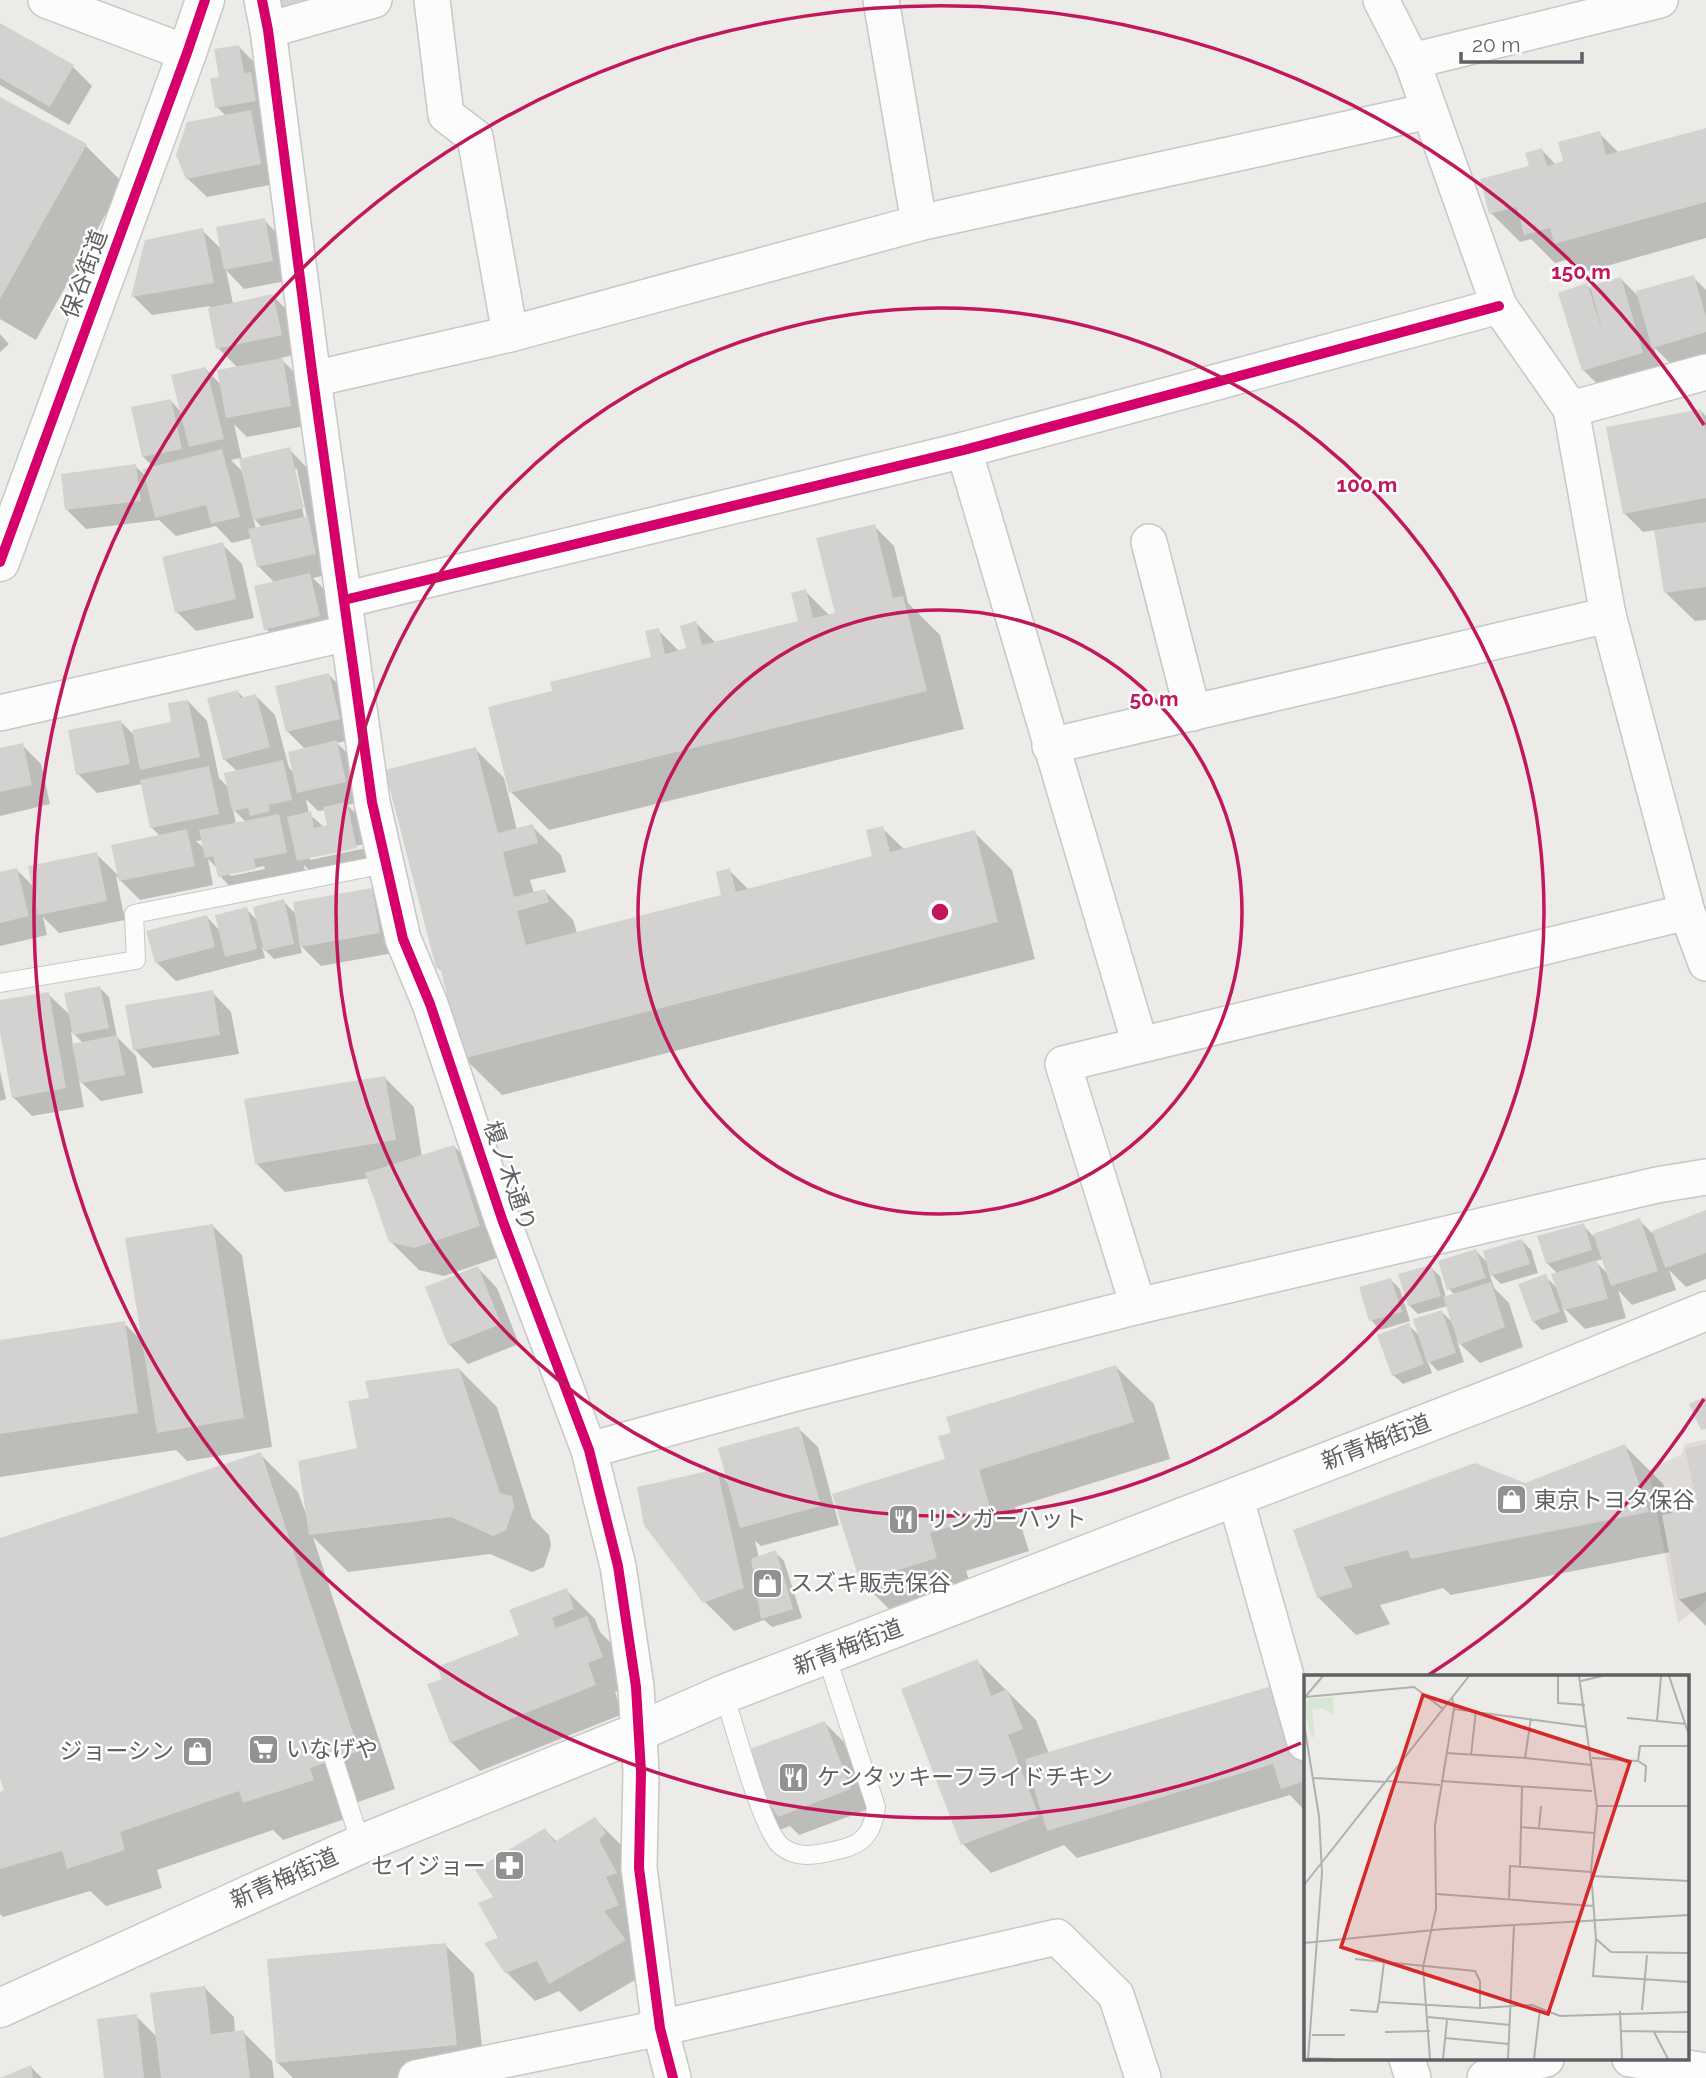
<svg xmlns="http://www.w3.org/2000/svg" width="1706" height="2078" viewBox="0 0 1706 2078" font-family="Raleway,'Noto Sans JP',sans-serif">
  <rect width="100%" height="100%" fill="#ecebe8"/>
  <polygon fill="#dedbd8" points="1706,1440 1706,1601 1678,1623 1649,1470 1681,1455 1685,1444"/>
  <g fill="#0003" fill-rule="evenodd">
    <polygon points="0,25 73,67 92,86 69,125 0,85"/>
    <polygon points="239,47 258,66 275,120 261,122 269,131 280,183 207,197 187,178 226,116 217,107 221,78"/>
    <polygon points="0,99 86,146 123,183 36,340 0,319"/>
    <polygon points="1706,130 1706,238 1585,272 1571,259 1555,263 1531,239 1520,242 1491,213 1531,167 1542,150 1556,165 1565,162 1599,133 1619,153"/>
    <path d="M264,220L283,239L291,280L244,289L226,270L233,304L273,296L292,315L300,354L280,358L301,379L310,425L247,437L234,424L242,460L289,449L308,469L334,573L313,578L329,594L339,635L285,648L266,629L275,583L258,566L252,538L232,543L216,526L176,536L159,520L86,529L67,510L135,466L147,477L155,468L143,457L171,401L182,413L206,369L221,385L238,368L218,348L210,306L152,315L133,296L202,230L221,249ZM240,458L244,473L231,460ZM293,469H297L307,517H304ZM253,518L263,528L256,529Z"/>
    <polygon points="1693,277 1706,290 1706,357 1673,366 1654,347 1661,372 1603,389 1583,370 1587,285 1594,292 1621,279 1640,298"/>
    <polygon points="0,334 9,344 0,352"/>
    <polygon points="1701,411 1706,416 1706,620 1695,621 1666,593 1656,530 1643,532 1624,513"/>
    <polygon points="874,526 894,546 908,603 940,635 964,729 549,830 511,792 554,693 653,658 658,630 680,652 688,650 696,623 716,643 800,623 805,591 830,616 837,614"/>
    <polygon points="222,544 242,564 254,618 196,631 177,612"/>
    <path d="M329,675L348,694L358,738L337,743L355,761L364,801L347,805L366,823L375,867L318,879L304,865L305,872L239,896L220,876L218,869L208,859L213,885L140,900L116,876L125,920L59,933L43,917L47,935L0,946V874L17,870L34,887L96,854L120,877L161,837L151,827L142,784L97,793L78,774L121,722L135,736L174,723L188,701L207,721L219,778L229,788L237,771L224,759L238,692L244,698L256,696L275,715L289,768L295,774L305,749L287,731ZM306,799L318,811L325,810L329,826L324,827L309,814ZM233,809L246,822L236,824ZM203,840L205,849L196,841ZM365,844L366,848L310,860V856ZM264,866L265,869L231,876L228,873Z"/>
    <polygon points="22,745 41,764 50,804 0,816 0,750"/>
    <polygon points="475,749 504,778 517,830 532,826 561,855 566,872 530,880 534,893 545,891 573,920 577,933 723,896 729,870 749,890 875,858 882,828 905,850 974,832 1012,870 1035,959 502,1095 464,1058 443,972 437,967"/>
    <polygon points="372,890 391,909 399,952 321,966 300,945 302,953 274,959 262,947 265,958 176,981 156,962 207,917 220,931 246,909 258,921 283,901 296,914"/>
    <path d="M100,988L109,997L117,1037L136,1056L143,1093L101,1101L79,1080L84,1107L32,1116L13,1097L0,1022V1002L48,994L71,1016ZM71,1031L83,1043L73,1045Z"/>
    <polygon points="212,992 231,1012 239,1054 153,1068 134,1049"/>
    <polygon points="0,1071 6,1099 0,1101"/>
    <polygon points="385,1078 414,1107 422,1157 454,1146 482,1175 508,1254 444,1276 419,1270 390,1241 369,1178 285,1192 256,1163"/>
    <path d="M1706,1212V1279L1686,1287L1669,1270L1676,1290L1632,1305L1618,1290L1626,1318L1585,1329L1562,1306L1568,1322L1542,1330L1533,1321L1545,1276L1558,1289V1274L1547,1263L1583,1225L1593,1236L1639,1220L1652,1233ZM1604,1259L1610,1276L1595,1261Z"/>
    <polygon points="213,1226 242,1255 272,1447 187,1461 176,1450 0,1477 0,1342 124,1323 144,1343"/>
    <polygon points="1522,1241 1531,1250 1538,1273 1501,1284 1489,1272 1494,1288 1509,1303 1523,1347 1480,1363 1457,1341 1464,1362 1438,1371 1427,1360 1432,1373 1403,1384 1393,1375 1408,1325 1421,1337 1442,1312 1454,1324 1448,1306 1418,1314 1409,1305 1430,1267 1440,1276 1446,1298 1455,1295 1449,1289 1440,1262 1476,1251 1488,1263"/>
    <polygon points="478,1268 497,1288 519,1344 468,1364 449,1344"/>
    <polygon points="1391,1280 1400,1289 1410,1321 1380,1330 1371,1320"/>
    <polygon points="1116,1367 1154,1404 1170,1459 1015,1507 1029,1551 966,1571 974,1595 899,1619 861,1581 947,1460"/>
    <polygon points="459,1369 497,1407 532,1518 549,1535 551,1546 544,1567 532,1572 490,1554 348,1572 313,1537 395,1789 347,1806 351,1817 283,1840 273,1830 157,1870 162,1888 106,1906 90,1891 3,1917 0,1914 0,1794 6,1792 0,1773 0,1540 260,1454 298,1492 306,1514 307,1514 359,1449 371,1399"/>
    <polygon points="798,1428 818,1447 839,1525 761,1546 755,1541 759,1558 775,1552 784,1561 802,1618 772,1627 764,1620 734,1631 705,1602 717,1471 729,1484"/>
    <polygon points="1625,1446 1663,1484 1673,1515 1700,1509 1706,1446 1706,1626 1679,1599 1670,1552 1451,1595 1443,1588 1380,1605 1390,1624 1356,1635 1318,1597 1295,1531 1525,1485"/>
    <polygon points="566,1590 595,1619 600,1632 615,1647 630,1686 615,1692 623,1714 480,1771 451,1742 444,1680 522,1636"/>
    <polygon points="977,1661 1036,1720 1049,1754 1305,1713 1305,1811 1290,1795 1077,1858 1064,1845 991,1873 963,1844"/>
    <polygon points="825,1723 844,1742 869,1809 799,1835 790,1826 774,1832 758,1769"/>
    <polygon points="595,1819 624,1848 654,1969 580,2012 559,1991 535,2001 506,1972 496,1898 545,1830 557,1842"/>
    <polygon points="445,1945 474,1974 485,2073 437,2078 293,2078 277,2062"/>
    <polygon points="205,1988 234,2017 235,2033 243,2032 272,2061 274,2078 106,2078 136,2016 157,2037"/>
    <polygon points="31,2067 42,2078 5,2078"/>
  </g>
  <g fill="#d3d2d0">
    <polygon points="279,0 333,0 283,15"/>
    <polygon points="0,23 74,65 50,107 0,78"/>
    <polygon points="239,45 244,73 251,72 256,101 215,108 210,78 219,77 214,49"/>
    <polygon points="0,97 87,144 0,299"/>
    <polygon points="251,110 261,164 186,179 176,155 187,122"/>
    <polygon points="1706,128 1706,202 1554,244 1550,228 1524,235 1517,207 1489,214 1480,179 1529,166 1525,153 1542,148 1547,166 1563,161 1558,142 1600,131 1606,155"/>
    <polygon points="265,218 273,261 224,270 216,227"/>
    <polygon points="203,228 214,283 131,297 145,240"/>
    <polygon points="1694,275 1706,317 1706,332 1652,348 1636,291"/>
    <polygon points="1621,277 1643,353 1582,371 1558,293 1587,283 1603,333 1590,286"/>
    <polygon points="273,294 282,335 216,349 208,308"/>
    <polygon points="283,358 291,406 226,418 217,370"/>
    <polygon points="206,367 224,439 189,447 171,375"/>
    <polygon points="171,399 182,449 142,457 131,407"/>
    <polygon points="1701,409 1706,432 1706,498 1623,514 1606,427"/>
    <polygon points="290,447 304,508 253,520 239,459"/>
    <polygon points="222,449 240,517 211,524 206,505 155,518 143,469"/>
    <polygon points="136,464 141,501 65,510 61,474"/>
    <polygon points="308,516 316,554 257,567 248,529"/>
    <polygon points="1706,522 1706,587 1664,593 1654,530"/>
    <polygon points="875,524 893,598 903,596 927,691 509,793 488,707 552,691 550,682 651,657 645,631 659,628 665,654 686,648 680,626 696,621 702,645 798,621 791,593 806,589 813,618 835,613 816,538"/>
    <polygon points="223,542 236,599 175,613 162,557"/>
    <polygon points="310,573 320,616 264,630 254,586"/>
    <polygon points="329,673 340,719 286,732 275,686"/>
    <polygon points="238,690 240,698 256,694 270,747 223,760 207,698"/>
    <polygon points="188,700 200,757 140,770 132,730 171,722 168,703"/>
    <polygon points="121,720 130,764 76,775 68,730"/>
    <polygon points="337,740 346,782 297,793 288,752"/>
    <polygon points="23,743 32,785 0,792 0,748"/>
    <polygon points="476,747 498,833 533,824 538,843 503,852 514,897 545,889 549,902 517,911 526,945 721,895 716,872 730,868 736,892 872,856 866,830 883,826 890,852 975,830 998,922 462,1059 440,967 436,968 385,770"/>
    <polygon points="283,760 292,800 269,805 270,811 250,816 248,808 232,811 224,773"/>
    <polygon points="209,766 219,814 150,828 140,780"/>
    <polygon points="347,802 357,848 297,861 287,817 311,811 314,828 327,825 323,807"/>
    <polygon points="279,814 287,853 254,859 256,869 218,877 213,856 205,858 199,830"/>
    <polygon points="187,829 195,866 119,881 111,845"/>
    <polygon points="97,852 107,901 38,915 28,866"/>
    <polygon points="17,868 29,916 0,923 0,872"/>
    <polygon points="372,888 380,933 300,947 293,902"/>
    <polygon points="284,899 294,944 264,951 253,907"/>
    <polygon points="247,907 257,949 225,957 215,915"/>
    <polygon points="207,915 215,947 155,963 146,931"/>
    <polygon points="100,986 109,1028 73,1035 64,993"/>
    <polygon points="213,990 220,1035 133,1050 125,1005"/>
    <polygon points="49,992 66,1088 12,1098 0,1032 0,1000"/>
    <polygon points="117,1035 125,1075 80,1083 72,1044"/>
    <polygon points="385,1076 396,1140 255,1164 244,1099"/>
    <polygon points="454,1145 480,1226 414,1248 389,1242 365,1173"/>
    <polygon points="1706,1210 1706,1253 1665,1268 1652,1231"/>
    <polygon points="1640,1218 1658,1271 1611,1286 1593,1234"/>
    <polygon points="1584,1223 1592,1250 1546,1264 1537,1236"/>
    <polygon points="213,1224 244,1418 157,1433 125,1238"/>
    <polygon points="1522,1239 1530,1264 1490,1276 1483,1251"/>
    <polygon points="1476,1249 1486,1278 1447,1290 1438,1261"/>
    <polygon points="1597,1260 1608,1299 1564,1310 1551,1274"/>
    <polygon points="1431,1265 1441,1296 1408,1306 1398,1274"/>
    <polygon points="478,1266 501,1324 448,1345 425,1287"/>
    <polygon points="1546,1274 1560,1312 1532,1322 1518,1284"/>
    <polygon points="1391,1278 1402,1312 1369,1321 1359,1287"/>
    <polygon points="1491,1282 1505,1327 1459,1345 1443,1297"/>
    <polygon points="1442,1310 1456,1353 1427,1363 1413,1319"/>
    <polygon points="125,1321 138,1413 0,1434 0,1340"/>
    <polygon points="1409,1323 1424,1364 1392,1376 1377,1335"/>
    <polygon points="1116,1365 1134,1422 979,1470 992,1514 930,1533 937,1558 860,1582 832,1494 945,1459 938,1436 951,1433 946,1417"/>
    <polygon points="459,1368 500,1493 512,1496 514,1507 506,1530 493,1536 451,1517 309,1535 298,1461 357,1448 348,1401 369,1398 365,1381"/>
    <polygon points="1706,1396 1706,1429 1701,1430 1689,1404"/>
    <polygon points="799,1426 821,1506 740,1528 718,1448"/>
    <polygon points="1625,1444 1649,1512 1411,1559 1408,1550 1344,1567 1353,1587 1317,1598 1293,1530 1475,1463 1525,1483"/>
    <polygon points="1706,1444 1706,1592 1678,1600 1662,1515 1698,1507 1685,1449"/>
    <polygon points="261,1452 359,1751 310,1768 314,1780 243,1803 239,1791 120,1832 125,1850 67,1869 62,1851 0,1869 0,1792 4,1790 0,1779 0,1538"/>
    <polygon points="717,1469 744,1588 703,1603 644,1525 637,1487"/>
    <polygon points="776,1550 793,1609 761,1619 751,1559"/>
    <polygon points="567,1588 574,1609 552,1618 556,1628 587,1616 603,1657 588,1663 596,1685 450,1743 427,1684 442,1679 437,1667 519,1635 509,1610"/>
    <polygon points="978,1659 991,1696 1007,1689 1023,1729 1008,1735 1039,1816 961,1845 901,1689"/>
    <polygon points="1279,1684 1305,1772 1305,1781 1281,1789 1273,1764 1047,1831 1025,1759"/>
    <polygon points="825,1721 851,1789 778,1817 772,1807 754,1813 741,1774 756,1768 750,1749"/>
    <polygon points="595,1817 606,1833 599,1840 617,1873 606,1877 619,1905 604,1911 626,1940 549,1984 537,1961 505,1973 484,1943 498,1938 478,1903 493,1897 475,1870 545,1828 554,1842"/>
    <polygon points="446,1943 457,2045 276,2063 267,1959"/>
    <polygon points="205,1986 211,2034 244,2030 250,2078 161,2078 150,1993"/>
    <polygon points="137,2014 144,2078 104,2078 97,2019"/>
    <polygon points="31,2065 33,2078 0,2078"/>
  </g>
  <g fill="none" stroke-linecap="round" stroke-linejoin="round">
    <defs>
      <g id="service">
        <polyline points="0,983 136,960 134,914 385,864"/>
        <path d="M724,1694C734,1724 761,1827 780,1845C783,1848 790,1852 794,1853C808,1858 828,1852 842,1849C866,1843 873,1830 876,1807L826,1655"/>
        <polyline points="334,1760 361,1844"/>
      </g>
      <g id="minor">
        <polyline points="46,0 187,53"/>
        <polyline points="262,0 268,30 313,379 372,802 403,939 430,1004 502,1219 589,1450 618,1566 636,1687 641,1772 639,1868 660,2028 673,2078"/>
        <polyline points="432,0 446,115 475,137 510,334"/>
        <polyline points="1381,0 1412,61 1499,306 1571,409 1608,615 1687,912 1706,963"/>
        <polyline points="268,30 374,0"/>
        <polyline points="1412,61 1660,0"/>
        <polyline points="919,223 1429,111"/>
        <polyline points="313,379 510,334 919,223 881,0"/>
        <polyline points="1571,409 1706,372"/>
        <polyline points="964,450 1140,1044"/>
        <polyline points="1149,542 1193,713"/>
        <polyline points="344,600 964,450 1499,306"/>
        <polyline points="0,713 348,633"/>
        <polyline points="1050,746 1608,615"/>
        <polyline points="1138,1306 1063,1064 1687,912"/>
        <polyline points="589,1450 789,1395 1138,1306 1657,1185 1706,1177"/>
        <polyline points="1235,1496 1305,1743"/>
        <polyline points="1407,2059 1413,2078"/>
        <polyline points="1630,2059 1706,2071"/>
        <polyline points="416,2078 660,2028 1057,1937 1116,1995 1143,2078"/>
        <polyline points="1485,2078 1499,2071 1546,2059"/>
      </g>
      <g id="secondary">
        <polyline points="0,562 187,53 205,0"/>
        <polyline points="0,2008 361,1844 638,1732 724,1694 1523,1386 1706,1311"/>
      </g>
    </defs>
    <use href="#service" stroke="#c7c7c7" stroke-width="20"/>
    <use href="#minor" stroke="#c7c7c7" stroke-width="38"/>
    <use href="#secondary" stroke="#c9c9c9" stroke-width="41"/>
    <use href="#service" stroke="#fcfcfc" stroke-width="18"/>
    <use href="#minor" stroke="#fcfcfc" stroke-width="35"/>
    <use href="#secondary" stroke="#fcfcfc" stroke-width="38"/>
    <defs>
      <g id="cycleway">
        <polyline points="262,0 268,30 313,379 372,802 403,939 430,1004 502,1219 589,1450 618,1566 636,1687 641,1772 639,1868 660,2028 673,2078"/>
        <polyline points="0,562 187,53 205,0"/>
        <polyline points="344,600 964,450 1499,306"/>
      </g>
    </defs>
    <use href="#cycleway" stroke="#fff" stroke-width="15"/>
    <use href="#cycleway" stroke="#d6006c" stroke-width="10"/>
  </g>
  <g fill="none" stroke="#c2185b" stroke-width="3.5">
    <circle cx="940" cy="912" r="302"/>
    <circle cx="940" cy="912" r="604"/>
    <path d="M1704 1399A906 906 0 0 1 1427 1676M1301 1743A906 906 0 1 1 1704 425"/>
  </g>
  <defs>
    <symbol id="shop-square" viewBox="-11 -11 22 22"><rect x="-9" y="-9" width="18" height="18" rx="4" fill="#8f9192" stroke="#fff"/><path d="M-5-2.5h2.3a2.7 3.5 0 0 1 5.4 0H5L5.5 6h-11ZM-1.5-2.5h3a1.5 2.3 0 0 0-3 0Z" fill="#fff"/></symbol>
    <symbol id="restaurant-square" viewBox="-11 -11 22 22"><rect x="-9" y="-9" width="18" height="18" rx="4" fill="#8f9192" stroke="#fff"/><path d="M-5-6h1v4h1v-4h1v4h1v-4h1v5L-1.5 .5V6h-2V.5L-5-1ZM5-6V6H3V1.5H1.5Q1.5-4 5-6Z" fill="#fff"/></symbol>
    <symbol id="supermarket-square" viewBox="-11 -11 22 22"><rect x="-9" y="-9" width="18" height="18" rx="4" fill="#8f9192" stroke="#fff"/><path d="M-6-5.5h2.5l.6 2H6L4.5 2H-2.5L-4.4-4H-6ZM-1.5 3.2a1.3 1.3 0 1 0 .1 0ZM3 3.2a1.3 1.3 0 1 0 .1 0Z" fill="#fff"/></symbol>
    <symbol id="pharmacy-square" viewBox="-11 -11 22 22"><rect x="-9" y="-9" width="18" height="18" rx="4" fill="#8f9192" stroke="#fff"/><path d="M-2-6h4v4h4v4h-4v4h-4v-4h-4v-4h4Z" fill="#fff"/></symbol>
  </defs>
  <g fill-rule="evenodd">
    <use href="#shop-square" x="1494" y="1482" width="35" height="35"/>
    <use href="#restaurant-square" x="886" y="1502" width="35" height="35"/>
    <use href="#shop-square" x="750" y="1566" width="35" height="35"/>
    <use href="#supermarket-square" x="246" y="1732" width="35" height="35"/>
    <use href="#shop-square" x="180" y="1734" width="35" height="35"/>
    <use href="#restaurant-square" x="776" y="1760" width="35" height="35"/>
    <use href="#pharmacy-square" x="492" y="1848" width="35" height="35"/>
  </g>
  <g text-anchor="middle" stroke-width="5" stroke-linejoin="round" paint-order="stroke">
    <g font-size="23" fill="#5d6164" stroke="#fff">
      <text transform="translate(84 274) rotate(-70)" y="8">保谷街道</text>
      <text transform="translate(510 1176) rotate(71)" y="8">榎ノ木通り</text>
      <text transform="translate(1376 1442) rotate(-21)" y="8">新青梅街道</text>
      <text transform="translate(848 1647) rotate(-21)" y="8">新青梅街道</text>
      <text transform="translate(284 1878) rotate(-24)" y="8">新青梅街道</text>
    </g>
    <g font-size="23" fill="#5d6164" stroke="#fff" text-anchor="start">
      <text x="1534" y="1508">東京トヨタ保谷</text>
      <text x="926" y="1527">リンガーハット</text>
      <text x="790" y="1591">スズキ販売保谷</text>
      <text x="286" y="1757">いなげや</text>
      <text x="174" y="1759" text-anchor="end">ジョーシン</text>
      <text x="817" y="1785">ケンタッキーフライドチキン</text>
      <text x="486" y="1874" text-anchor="end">セイジョー</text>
    </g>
  </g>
  <g transform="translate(1304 1675)">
    <rect width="385" height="385" fill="#ecebe8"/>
    <path d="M29,22L30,40L19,33L8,35L11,62H7L0,30L5,24Z" fill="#d8e7d5"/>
    <path fill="none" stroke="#afb0af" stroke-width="2" d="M254,1V28L281,30M275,1L293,131L287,197L292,264L289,301L385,307M365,1L385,60M277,6L298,1M1,22L110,12L139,34M1,22L19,1M150,34L283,52M323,43L353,46L357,1M353,46L382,49M0,49L15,141L18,198L4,384M142,78L221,83L227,43M167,80L172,35M221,83L288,90M288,83L334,86M10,103L82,107M83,106L136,110M137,106L288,116M341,107L342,91L334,86L336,71H385M293,131H385M217,152L290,158M235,153L237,131M216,191L218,112M288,201L385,206M0,210L165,1M133,219L289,231M205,223L206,191L287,197M292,264L307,277L385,278M0,268L140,254L385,240M75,327L80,287M176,333L228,330L256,341L385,337M46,335L73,337L75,327L176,333V306L171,296L51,284M338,335L343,280M316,336L318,384M124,342L206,350M316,356L385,357M81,357L126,356M350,357L364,384M8,360H41M141,363L205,369M4,383L29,384M126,384L119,292L132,234L131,150L150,34L148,22M139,384L143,345M204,384L210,250M230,384L236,334"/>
    <path fill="#d62828" fill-opacity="0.15" stroke="#d62828" stroke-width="3.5" d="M119,20L326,87L244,339L37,272Z"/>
    <rect width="385" height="385" fill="none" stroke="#5d6164" stroke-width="3.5"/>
  </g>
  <circle cx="940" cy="912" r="10" fill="#c2185b" stroke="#fff" stroke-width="3.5"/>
  <g font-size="21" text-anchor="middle" font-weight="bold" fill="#c2185b" stroke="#fff" stroke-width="5" stroke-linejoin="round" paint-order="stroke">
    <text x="1581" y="279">150 m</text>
    <text x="1367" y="492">100 m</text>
    <text x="1154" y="706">50 m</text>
  </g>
  <path d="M1461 52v10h121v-10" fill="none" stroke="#5d6164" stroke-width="3.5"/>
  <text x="1472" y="52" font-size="21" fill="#5d6164" stroke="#ffffff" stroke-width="5" paint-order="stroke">20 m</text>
</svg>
